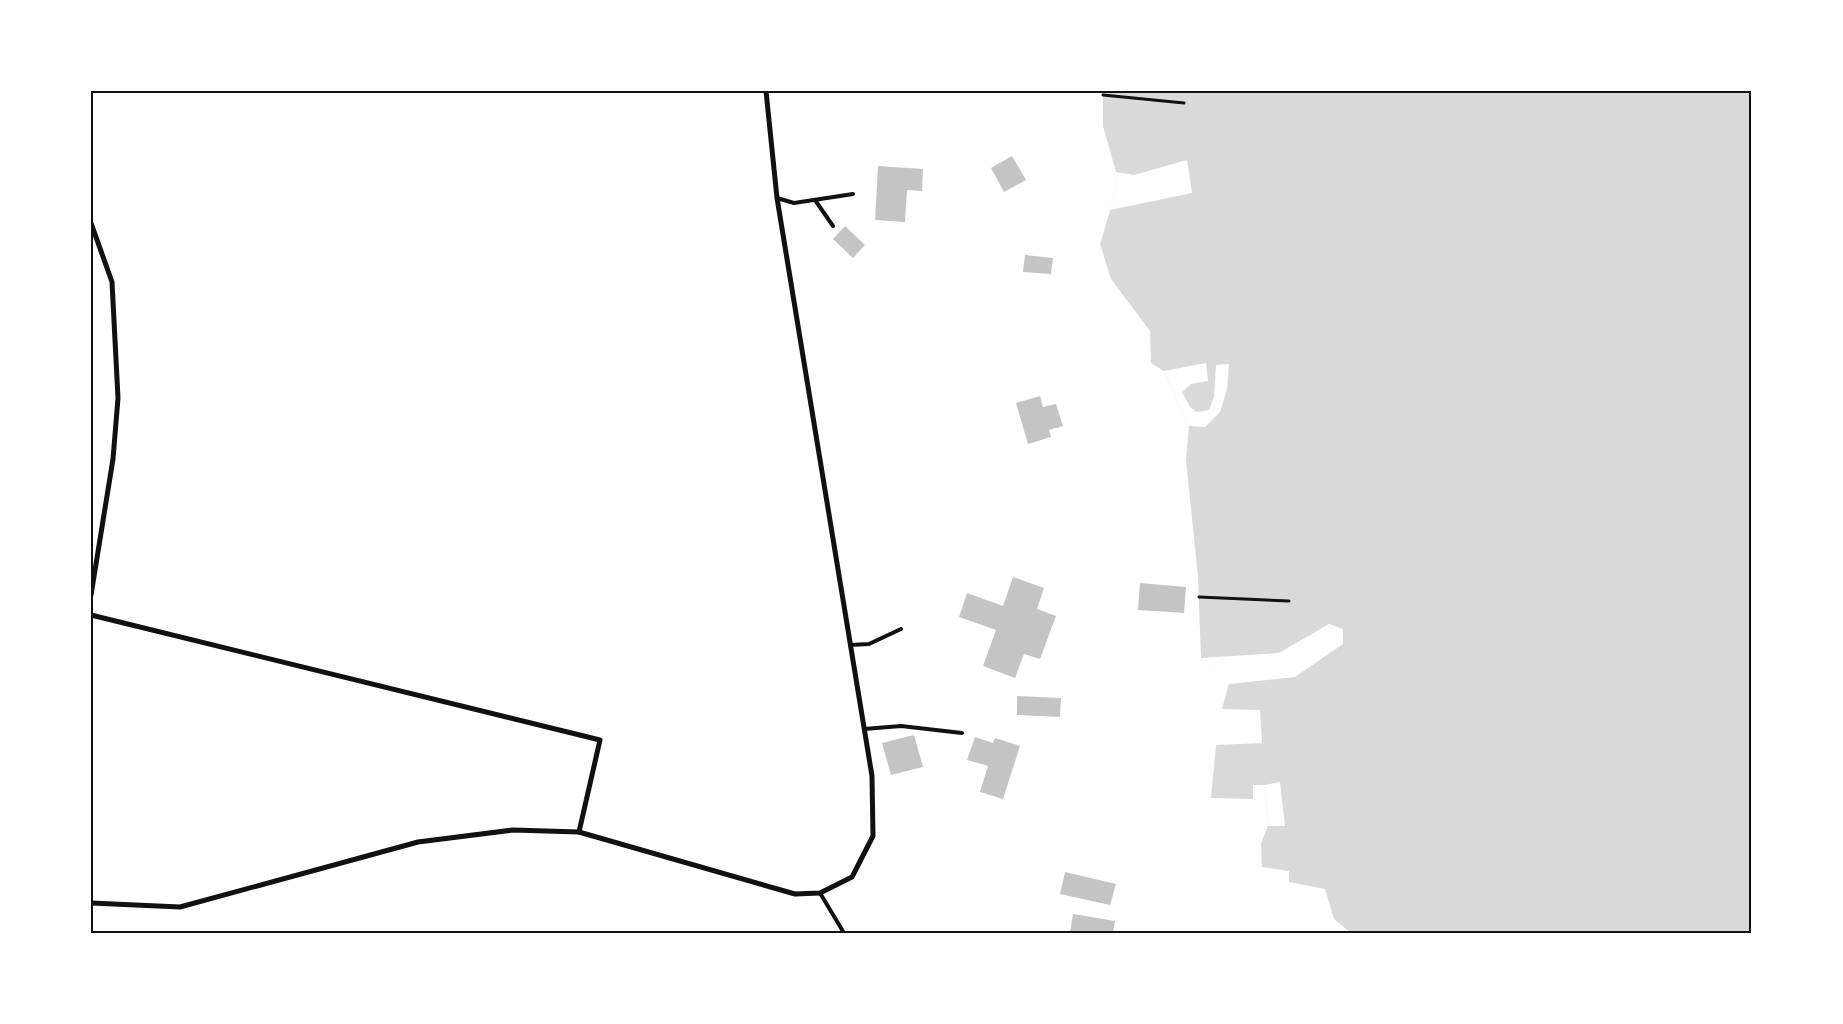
<svg xmlns="http://www.w3.org/2000/svg" width="1843" height="1024" viewBox="0 0 1843 1024" font-family="'Golos Text',sans-serif">
  <rect width="100%" height="100%" fill="#fff"/>
  <polygon fill="#d9d9d9" points="1103,91 1752,91 1752,933 1351,933 1334,919 1325,889 1289,882 1289,871 1262,867 1261,843 1268,826 1265,785 1253,785 1253,799 1211,798 1216,745 1262,743 1260,710 1222,709 1229,683 1201,658 1198,577 1186,460 1189,426 1164,371 1151,363 1150,331 1111,279 1100,244 1117,187 1116,172 1103,126"/>
  <g fill="#fff">
    <polygon points="1187,160 1192,193 1110,210 1117,187 1116,172 1134,175"/>
    <polygon points="1206,363 1208,381 1191,384 1182,392 1190,407 1197,412 1209,410 1214,397 1216,365 1229,364 1227,389 1220,412 1205,427 1189,426 1164,371"/>
    <polygon points="1329,624 1343,629 1343,644 1295,677 1229,684 1201,658 1279,653"/>
    <polygon points="1280,782 1285,826 1268,826 1265,785"/>
  </g>
  <g fill="#c4c4c4">
    <polygon points="1012,156 1026,180 1004,192 991,168"/>
    <polygon points="878,166 923,169 922,191 907,190 905,222 875,220"/>
    <polygon points="845,226 865,245 853,258 833,239"/>
    <polygon points="1025,255 1053,258 1051,274 1023,272"/>
    <polygon points="1040,396 1043,407 1056,404 1063,426 1049,430 1051,437 1028,444 1016,403"/>
    <polygon points="1013,577 1044,588 1037,609 1056,616 1040,659 1024,654 1015,678 983,666 996,630 959,617 967,593 1003,606"/>
    <polygon points="1140,583 1186,587 1184,613 1138,610"/>
    <polygon points="1017,696 1061,698 1060,717 1017,715"/>
    <polygon points="914,735 923,767 891,775 882,743"/>
    <polygon points="975,737 993,743 995,738 1020,746 1003,799 980,792 988,766 967,760"/>
    <polygon points="1065,872 1116,884 1110,905 1060,894"/>
    <polygon points="1073,914 1115,921 1113,933 1070,933"/>
  </g>
  <g fill="none" stroke-linecap="round" stroke-linejoin="round">
    <g stroke="#111" stroke-width="3">
      <polyline points="1103,95 1184,103"/>
      <polyline points="1199,597 1289,601"/>
    </g>
    <g stroke="#111" stroke-width="4">
      <polyline points="777,198 794,203 853,194"/>
      <polyline points="815,200 833,226"/>
      <polyline points="850,645 869,644 901,629"/>
      <polyline points="864,729 901,726 962,733"/>
      <polyline points="820,893 844,933"/>
    </g>
    <g stroke="#111" stroke-width="5">
      <polyline points="91,223 112,282 118,398 113,459 91,595"/>
      <polyline points="91,615 600,740 579,832"/>
      <polyline points="91,903 180,907 418,842 513,830 579,832 795,894 820,893 852,877 873,836 872,776 777,198 766,91"/>
    </g>
  </g>
  <rect width="1843" height="1024" fill="none" stroke="#ffffff" stroke-width="185"/>
  <rect x="92" y="92" width="1658" height="840" fill="none" stroke="#111" stroke-width="2"/>
</svg>
